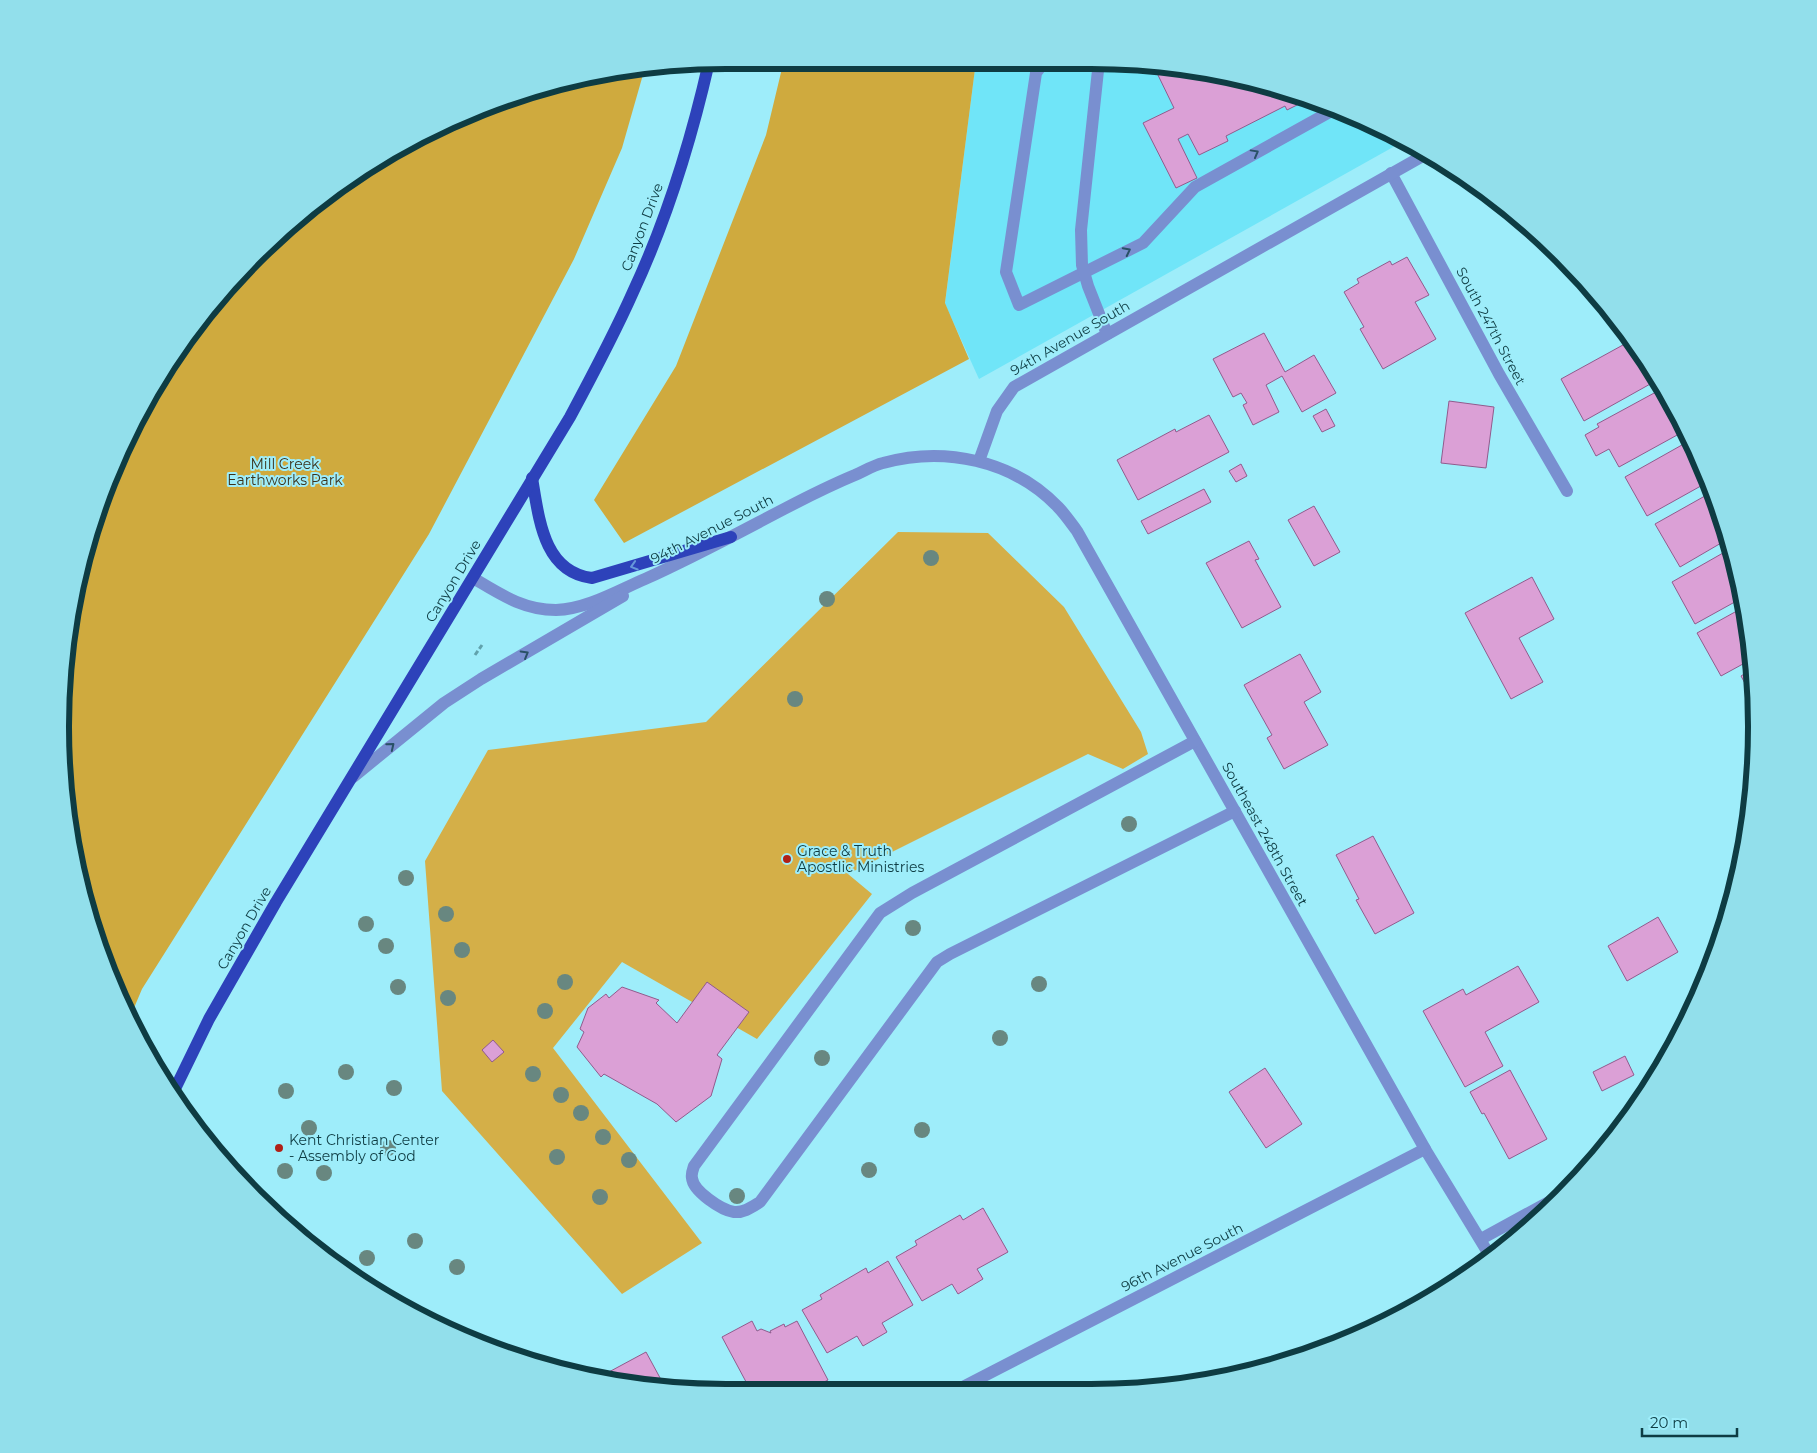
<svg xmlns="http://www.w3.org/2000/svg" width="1817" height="1453" viewBox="0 0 1817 1453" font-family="Montserrat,sans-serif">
  <rect width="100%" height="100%" fill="#9eedfa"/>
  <polygon fill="#70e5f8" points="976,61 1134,61 1305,95 1388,133 1395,146 979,379 945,304"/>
  <polygon fill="#d4af48" points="898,532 988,533 1064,607 1141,732 1148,754 1123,769 1088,754 848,874 872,894 757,1039 622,962 553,1048 702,1243 622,1294 442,1091 425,861 488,750 706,722"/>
  <g fill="#cfaa3e">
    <polygon points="784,60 976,61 945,303 969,359 624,543 594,500 676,366 766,135"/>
    <polygon points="644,71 622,148 574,259 429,534 142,989 131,1015 83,899 60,726 83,554 149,393 255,255 394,149 554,83"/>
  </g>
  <g fill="#dba0d6" stroke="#915b8d">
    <polygon points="1163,67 1305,95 1311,98 1287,110 1285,106 1226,136 1228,141 1199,155 1188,134 1178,139 1197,178 1176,188 1143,123 1174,108 1156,71"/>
    <polygon points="1407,257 1429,295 1415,302 1436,339 1383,369 1360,329 1364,327 1344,292 1359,283 1357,279 1390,261 1392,265"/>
    <polygon points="1264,333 1285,372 1314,355 1336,393 1302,412 1282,376 1266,385 1279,412 1253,425 1243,405 1247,403 1241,393 1233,397 1213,359"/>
    <polygon points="1632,340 1642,355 1638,358 1652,383 1584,421 1561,379"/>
    <polygon points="1656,392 1679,434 1619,467 1609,449 1596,456 1585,435 1599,427 1597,424"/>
    <polygon points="1449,401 1494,407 1486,468 1441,463"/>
    <polygon points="1326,409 1335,426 1322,432 1313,416"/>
    <polygon points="1209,415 1229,452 1138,500 1117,460 1175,429 1176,432"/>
    <polygon points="1689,441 1708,482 1647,516 1625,477"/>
    <polygon points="1241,464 1247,476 1236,482 1229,471"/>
    <polygon points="1204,489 1211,502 1148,534 1141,521"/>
    <polygon points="1712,492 1722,513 1724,524 1722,525 1728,539 1680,567 1655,524"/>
    <polygon points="1314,506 1340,552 1314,566 1288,520"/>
    <polygon points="1249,541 1259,559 1255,560 1281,607 1242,628 1206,563"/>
    <polygon points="1730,549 1742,598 1695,624 1672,582"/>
    <polygon points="1532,577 1554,619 1519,638 1543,682 1511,699 1465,613"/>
    <polygon points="1744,607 1751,640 1752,659 1721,676 1697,633"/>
    <polygon points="1300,654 1321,692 1304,702 1328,745 1284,769 1267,738 1272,735 1244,685"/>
    <polygon points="1752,669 1753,698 1741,676"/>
    <polygon points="1373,836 1414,913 1375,934 1356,900 1359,899 1336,855"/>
    <polygon points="1658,917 1678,952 1627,981 1608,946"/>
    <polygon points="1518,966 1539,1002 1485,1032 1503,1066 1465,1087 1423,1011 1463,989 1466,995"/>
    <polygon points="707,982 749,1012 717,1055 722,1059 711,1096 676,1122 657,1104 604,1074 601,1077 577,1047 584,1032 580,1029 588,1008 606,994 609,998 622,987 659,1000 656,1003 677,1023"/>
    <polygon points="493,1040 504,1052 492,1062 482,1050"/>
    <polygon points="1625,1056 1634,1075 1602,1091 1593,1072"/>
    <polygon points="1265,1068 1302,1124 1266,1148 1229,1092"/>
    <polygon points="1510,1070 1547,1139 1509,1159 1484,1113 1482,1114 1470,1092"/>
    <polygon points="983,1208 1008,1252 977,1269 983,1279 958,1294 952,1284 922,1301 896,1257 917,1245 915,1241 960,1215 963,1220"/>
    <polygon points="888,1261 913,1305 882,1323 887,1332 863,1346 857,1336 827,1353 802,1310 822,1299 820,1295 866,1268 868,1273"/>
    <polygon points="752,1321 757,1331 761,1329 771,1333 770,1331 784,1324 785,1327 797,1321 828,1380 805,1392 802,1387 792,1393 752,1393 722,1337"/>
    <polygon points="646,1352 665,1387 594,1380"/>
  </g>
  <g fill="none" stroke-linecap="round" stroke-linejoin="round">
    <polyline stroke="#61a2ac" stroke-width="3" stroke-dasharray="5 2.5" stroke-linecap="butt" points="475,655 482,645"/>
    <g stroke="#798fd0" stroke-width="12">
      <polyline points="1045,61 1036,73 1006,272 1019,305 1143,243 1195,187 1335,109"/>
      <polyline points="1099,61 1081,230 1082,265 1088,286 1107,334"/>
      <polyline points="1391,173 1499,374 1567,491"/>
      <polyline points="979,461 997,411 1014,387 1428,153"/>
      <path d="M473,578C500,594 523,610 556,610C587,609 617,591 645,579C692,558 738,533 784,509C807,497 831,485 855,475C864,471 874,465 883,463C944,446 1013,460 1058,507C1065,514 1071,523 1077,531L1425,1149L1490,1256"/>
      <path d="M1195,741L912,893L880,913L694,1166C693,1169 691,1174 692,1178C693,1191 721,1210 734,1212C744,1213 752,1207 760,1202L937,962L950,954L1235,811"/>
      <polyline points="353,777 444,703 481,679 623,596"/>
      <polyline points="1481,1239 1558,1197"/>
      <polyline points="953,1392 1425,1149"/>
    </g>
    <g stroke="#2d42ba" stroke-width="12">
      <path d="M532,478C539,518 543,572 592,578L731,537"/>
      <path d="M173,1093L209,1019L276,902L570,417C592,376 614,335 633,292C667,219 691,141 709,62"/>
    </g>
  </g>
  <g fill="#688780">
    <circle cx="931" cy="558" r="8"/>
    <circle cx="827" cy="599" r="8"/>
    <circle cx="795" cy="699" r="8"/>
    <circle cx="1129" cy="824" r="8"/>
    <circle cx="406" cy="878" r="8"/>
    <circle cx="446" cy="914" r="8"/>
    <circle cx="366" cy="924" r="8"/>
    <circle cx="913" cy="928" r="8"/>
    <circle cx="386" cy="946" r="8"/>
    <circle cx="462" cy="950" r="8"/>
    <circle cx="565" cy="982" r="8"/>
    <circle cx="1039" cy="984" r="8"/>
    <circle cx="398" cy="987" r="8"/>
    <circle cx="448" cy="998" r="8"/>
    <circle cx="545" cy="1011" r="8"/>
    <circle cx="1000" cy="1038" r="8"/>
    <circle cx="822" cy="1058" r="8"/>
    <circle cx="346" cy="1072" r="8"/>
    <circle cx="533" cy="1074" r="8"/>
    <circle cx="394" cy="1088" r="8"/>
    <circle cx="286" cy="1091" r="8"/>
    <circle cx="561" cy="1095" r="8"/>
    <circle cx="581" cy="1113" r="8"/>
    <circle cx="309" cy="1128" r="8"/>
    <circle cx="922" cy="1130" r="8"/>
    <circle cx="603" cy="1137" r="8"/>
    <circle cx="388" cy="1148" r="8"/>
    <circle cx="557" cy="1157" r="8"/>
    <circle cx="629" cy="1160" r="8"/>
    <circle cx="869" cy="1170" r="8"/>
    <circle cx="285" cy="1171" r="8"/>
    <circle cx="324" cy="1173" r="8"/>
    <circle cx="737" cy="1196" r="8"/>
    <circle cx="600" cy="1197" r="8"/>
    <circle cx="415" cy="1241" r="8"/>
    <circle cx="367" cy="1258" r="8"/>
    <circle cx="457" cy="1267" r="8"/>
  </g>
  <defs><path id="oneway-chevron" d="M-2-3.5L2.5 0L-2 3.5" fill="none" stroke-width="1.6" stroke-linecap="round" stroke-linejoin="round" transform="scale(1.25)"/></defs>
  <g stroke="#295166">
    <use href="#oneway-chevron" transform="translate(1255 153) rotate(-29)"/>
    <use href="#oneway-chevron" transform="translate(1127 251) rotate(-27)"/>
    <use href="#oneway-chevron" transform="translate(525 654) rotate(-30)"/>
    <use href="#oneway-chevron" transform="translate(391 746) rotate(-39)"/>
  </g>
  <use stroke="#6698da" href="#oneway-chevron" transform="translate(634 566) rotate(163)"/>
  <g fill="#b02017" stroke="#9eedfa" stroke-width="2">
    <circle cx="787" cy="859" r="5"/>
    <circle cx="279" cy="1148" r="5"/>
  </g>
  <g text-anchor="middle" stroke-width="4" stroke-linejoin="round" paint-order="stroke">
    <g font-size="14" fill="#0e3c43" stroke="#9eedfa">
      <text transform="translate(642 227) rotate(-69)" y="5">Canyon Drive</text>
      <text transform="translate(1491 326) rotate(62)" y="5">South 247th Street</text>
      <text transform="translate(1070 338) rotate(-30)" y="5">94th Avenue South</text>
      <text transform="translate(712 529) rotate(-27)" y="5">94th Avenue South</text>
      <text transform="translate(453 581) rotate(-59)" y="5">Canyon Drive</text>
      <text transform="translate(1265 834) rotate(61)" y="5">Southeast 248th Street</text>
      <text transform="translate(244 928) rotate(-60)" y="5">Canyon Drive</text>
      <text transform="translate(1182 1257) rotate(-27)" y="5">96th Avenue South</text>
    </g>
    <g font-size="14" fill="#3c331c" stroke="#9eedfa">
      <text x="285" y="469">Mill Creek<tspan x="285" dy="16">Earthworks Park</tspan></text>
    </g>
    <g font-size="14" fill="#0e3c43" stroke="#9eedfa" text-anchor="start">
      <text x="797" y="856">Grace &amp; Truth<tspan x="797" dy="16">Apostlic Ministries</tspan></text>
      <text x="289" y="1145">Kent Christian Center<tspan x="289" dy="16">- Assembly of God</tspan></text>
    </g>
  </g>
  <path d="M0 0H1817V1453H0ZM726 69H1091A657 657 0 0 1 1748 726V727A657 657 0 0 1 1091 1384H726A657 657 0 0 1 69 727V726A657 657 0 0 1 726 69Z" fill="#92dfeb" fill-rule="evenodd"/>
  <path fill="none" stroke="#0e3c43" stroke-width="6" d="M726 69H1091A657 657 0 0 1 1748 726V727A657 657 0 0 1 1091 1384H726A657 657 0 0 1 69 727V726A657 657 0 0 1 726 69Z"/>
  <path d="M1642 1428v8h95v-8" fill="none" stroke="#0e3c43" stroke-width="2.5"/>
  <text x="1650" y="1428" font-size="15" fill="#0e3c43" stroke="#9eedfa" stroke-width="4" paint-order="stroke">20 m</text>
</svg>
